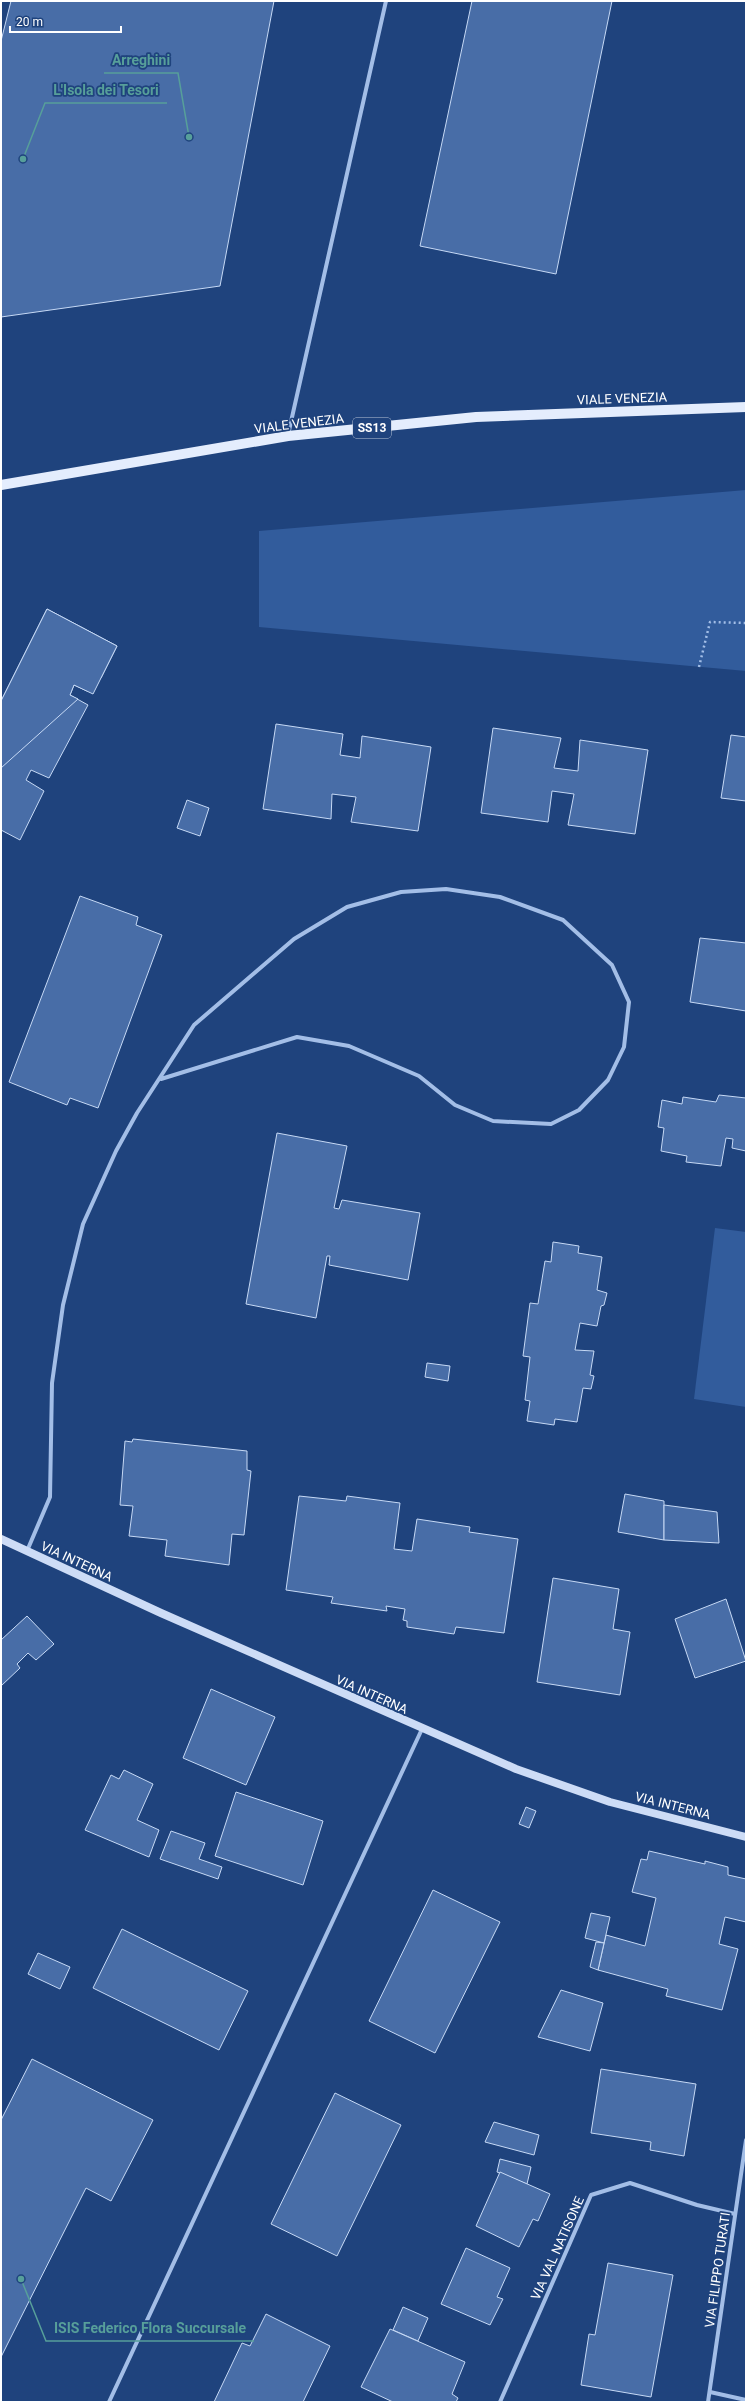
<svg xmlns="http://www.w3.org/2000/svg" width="747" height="2403" viewBox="0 0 747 2403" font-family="Roboto,sans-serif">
  <rect width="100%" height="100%" fill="#1f437d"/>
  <g fill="#325c9c">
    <polygon points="746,490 746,671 259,627 259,531"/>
    <polygon points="715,1228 746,1232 746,1407 694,1399"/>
  </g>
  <g fill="#486da7" stroke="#c6d9f5">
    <polygon points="11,1 274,1 220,286 1,317 1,41"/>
    <polygon points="472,1 612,1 556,274 420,246"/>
    <polygon points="47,609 117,646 101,678 87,691 74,685 70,695 88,705 49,778 31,770 26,780 44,791 20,840 1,830 1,701"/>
    <polygon points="47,609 117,646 93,694 74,685 70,695 78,699 1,768 1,701"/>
    <polygon points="276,724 343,734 340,755 360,758 362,736 431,747 418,831 351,822 356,797 332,794 331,819 263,809"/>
    <polygon points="493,728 561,738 554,768 578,771 580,740 648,750 635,834 568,825 574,794 552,791 548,822 481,813"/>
    <polygon points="731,735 746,737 746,801 721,798"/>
    <polygon points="187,800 209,808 200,836 177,828"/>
    <polygon points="80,896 138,917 136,925 162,935 98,1108 70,1098 67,1105 9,1082"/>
    <polygon points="700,938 746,943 746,1011 690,1002"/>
    <polygon points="719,1095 746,1098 746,1151 732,1148 733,1139 726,1138 721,1166 686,1162 687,1156 661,1151 664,1128 658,1127 662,1100 682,1104 683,1097 716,1102"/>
    <polygon points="277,1133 347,1146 334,1208 339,1209 342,1200 420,1213 408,1280 329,1265 330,1256 327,1256 316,1318 246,1304"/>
    <polygon points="553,1242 579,1246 578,1253 602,1257 597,1290 607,1293 604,1305 601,1306 597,1326 580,1323 575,1350 594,1351 590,1375 594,1376 591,1389 583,1388 577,1422 555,1419 554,1425 527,1421 530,1401 525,1400 530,1357 523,1356 530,1303 538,1304 545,1261 551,1262"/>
    <polygon points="427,1363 450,1366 448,1381 425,1377"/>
    <polygon points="133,1439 247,1451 247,1470 251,1471 244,1535 232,1534 229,1565 165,1556 167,1540 129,1536 133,1506 120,1505 125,1441 132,1442"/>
    <polygon points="625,1494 664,1501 664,1540 618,1532"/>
    <polygon points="299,1496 346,1501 347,1496 400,1503 394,1549 412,1551 417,1519 470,1527 469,1532 518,1539 504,1633 456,1627 454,1634 407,1627 407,1621 403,1620 405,1609 386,1606 387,1611 331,1603 333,1597 286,1590"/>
    <polygon points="664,1505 717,1512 719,1543 664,1540"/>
    <polygon points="553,1578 619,1589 613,1629 630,1632 620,1695 537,1682"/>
    <polygon points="726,1599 746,1661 695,1678 675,1619"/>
    <polygon points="27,1616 54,1644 36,1660 28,1653 17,1664 20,1668 1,1686 1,1640"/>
    <polygon points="211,1689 275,1717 246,1785 183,1758"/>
    <polygon points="124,1770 153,1784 137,1820 159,1830 149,1857 85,1830 111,1775 119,1779"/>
    <polygon points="236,1792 323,1821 303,1885 215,1856"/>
    <polygon points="526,1807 536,1811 529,1828 519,1824"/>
    <polygon points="171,1831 205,1843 199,1859 222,1867 218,1879 160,1859"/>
    <polygon points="649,1851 705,1864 705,1861 728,1867 728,1875 746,1879 746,1922 725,1917 719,1944 738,1949 722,2010 666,1996 668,1989 598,1970 606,1935 645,1946 656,1898 632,1892 641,1859 647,1860"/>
    <polygon points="433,1890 500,1922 435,2053 369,2021"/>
    <polygon points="591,1913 610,1917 604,1943 585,1938"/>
    <polygon points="122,1929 248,1991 219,2050 93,1988"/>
    <polygon points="596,1942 604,1943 598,1970 590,1967"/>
    <polygon points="38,1953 70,1967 60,1989 28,1974"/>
    <polygon points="561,1990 603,2003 590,2051 538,2037"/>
    <polygon points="32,2059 153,2120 111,2201 86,2188 1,2357 1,2120"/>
    <polygon points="601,2069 696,2084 684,2156 650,2150 651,2142 591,2133"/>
    <polygon points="335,2093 401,2125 337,2256 271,2224"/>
    <polygon points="494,2122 539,2135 534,2155 485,2142"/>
    <polygon points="500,2159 531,2167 527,2184 497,2172"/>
    <polygon points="500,2172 550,2194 538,2221 533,2219 519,2247 476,2226"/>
    <polygon points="466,2248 510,2268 497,2297 503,2299 490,2325 441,2304"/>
    <polygon points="608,2263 673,2275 651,2397 581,2385 589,2334 595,2335"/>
    <polygon points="403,2307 428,2318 418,2341 393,2330"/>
    <polygon points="266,2314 330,2346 303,2402 214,2402 242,2343 250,2346"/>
    <polygon points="390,2329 465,2362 452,2394 458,2398 456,2402 393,2402 361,2387"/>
  </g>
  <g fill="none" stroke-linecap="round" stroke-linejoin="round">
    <polyline stroke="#a3bee7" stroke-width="2.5" stroke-dasharray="2 3" stroke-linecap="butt" points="699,667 710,622 746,623"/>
    <g stroke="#a3bee7" stroke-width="4">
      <polyline points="288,435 386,1"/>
      <polyline points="27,1551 50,1497 52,1383 63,1305 83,1224 116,1151 137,1113 194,1025 294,939 347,907 401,892 446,889 500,897 563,920 612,965 629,1002 624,1047 608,1080 579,1110 551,1124 493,1121 455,1105 419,1076 349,1046 297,1037 161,1079"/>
      <polyline points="710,2392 746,2400"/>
      <polyline points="109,2402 422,1729"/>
      <polyline points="500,2402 591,2195 630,2183 697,2205 735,2214"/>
      <polyline points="708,2402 746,2140"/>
    </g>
    <polyline stroke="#cddcf6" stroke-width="8" points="1,1539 161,1613 516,1769 610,1802 746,1837"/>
    <polyline stroke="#e4edfd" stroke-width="10" points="1,485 288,436 476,417 746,407"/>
  </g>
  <g text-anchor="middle" stroke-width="3.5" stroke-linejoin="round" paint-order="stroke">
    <rect fill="#1f437d" stroke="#bcc7d8" stroke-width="1" x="353" y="418" width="38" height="20" rx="3"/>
    <g font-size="12" font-weight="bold" fill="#fff">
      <text x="372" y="432">SS13</text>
    </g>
    <g font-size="13" fill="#fff" stroke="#1f437d">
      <text transform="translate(622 398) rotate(-2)" y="5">VIALE VENEZIA</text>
      <text transform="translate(299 423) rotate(-7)" y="5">VIALE VENEZIA</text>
      <text transform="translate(77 1561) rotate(25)" y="5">VIA INTERNA</text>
      <text transform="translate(372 1694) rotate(24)" y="5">VIA INTERNA</text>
      <text transform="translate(673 1805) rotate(14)" y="5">VIA INTERNA</text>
      <text transform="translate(557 2248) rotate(-66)" y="5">VIA VAL NATISONE</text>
      <text transform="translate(717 2270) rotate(-82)" y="5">VIA FILIPPO TURATI</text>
    </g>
  </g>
  <path fill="none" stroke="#579f9a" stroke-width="1.5" d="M189 137L178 73H104M23 159L45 103H167M21 2279L46 2341H254"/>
  <g fill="#579f9a" stroke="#1f437d" stroke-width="1.5">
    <circle cx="189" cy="137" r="4"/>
    <circle cx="23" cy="159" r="4"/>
    <circle cx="21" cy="2279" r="4"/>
  </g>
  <g font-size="14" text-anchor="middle" font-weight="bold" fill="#579f9a" stroke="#1f437d" stroke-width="3.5" stroke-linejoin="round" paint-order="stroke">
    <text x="141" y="65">Arreghini</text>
    <text x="106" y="95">L'Isola dei Tesori</text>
    <text x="150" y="2333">ISIS Federico Flora Succursale</text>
  </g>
  <rect width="747" height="2403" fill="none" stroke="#ffffff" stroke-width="4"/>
  <path d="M10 26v6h111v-6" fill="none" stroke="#ffffff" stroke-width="2"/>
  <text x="16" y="26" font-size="12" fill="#ffffff" stroke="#1f437d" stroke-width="3" paint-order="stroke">20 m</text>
</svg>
